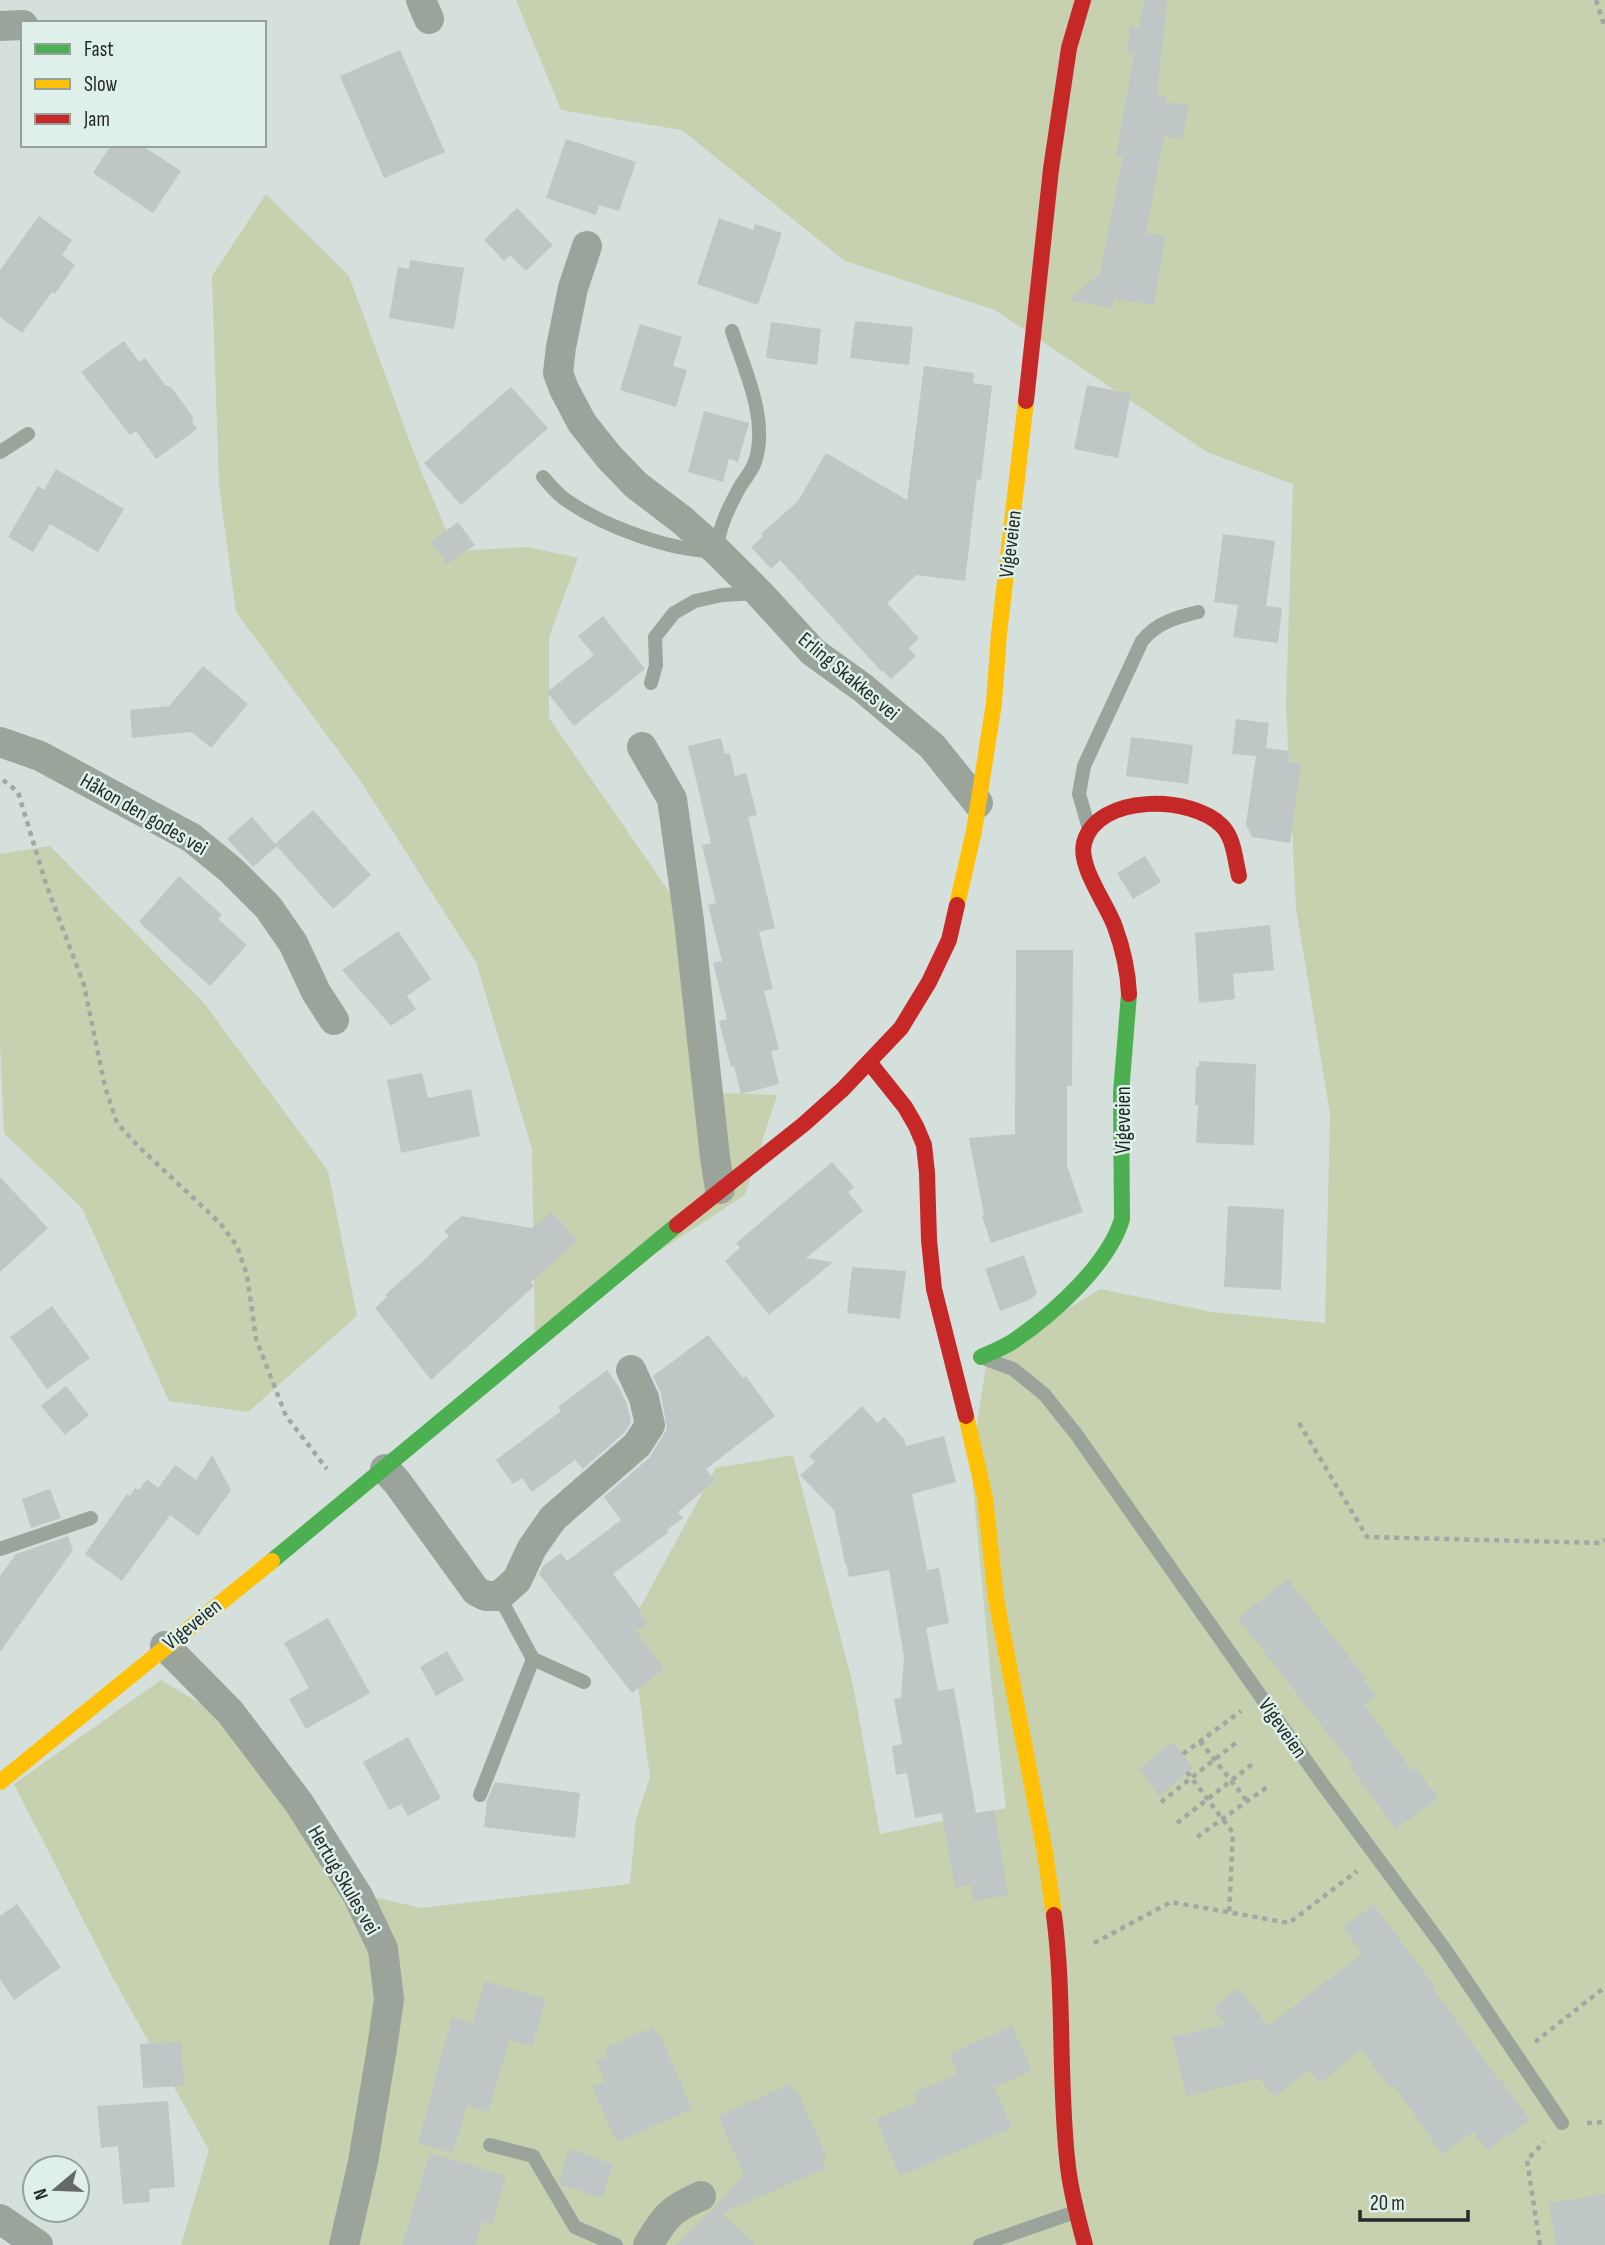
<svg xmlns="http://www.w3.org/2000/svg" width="1605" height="2245" viewBox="0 0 1605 2245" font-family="'Sofia Sans Condensed',sans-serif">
  <rect width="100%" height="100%" fill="#d5dfdb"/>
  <g fill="#c7d0af">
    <polygon points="516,0 1605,0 1605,2245 181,2245 209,2150 113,1978 14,1784 161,1680 226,1719 352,1892 421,1908 630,1884 636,1819 650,1777 630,1626 716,1468 793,1455 853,1685 880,1834 1006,1808 991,1681 971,1465 987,1359 1100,1289 1212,1312 1325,1323 1330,1114 1296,908 1286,705 1293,484 1207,452 995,310 845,261 682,130 561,110"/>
    <polygon points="266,194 349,276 415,456 455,551 528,547 578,558 549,637 549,718 670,893 719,1093 777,1095 745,1195 535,1332 532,1149 476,962 360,780 236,612 219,486 212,276"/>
    <polygon points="50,846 204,1003 328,1171 357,1316 248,1412 169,1401 82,1208 4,1133 0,1041 0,854"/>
  </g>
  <g fill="#bec7c5">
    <polygon points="1144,0 1167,0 1157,95 1167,97 1166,102 1189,106 1182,139 1164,136 1146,233 1165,236 1154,305 1114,299 1113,308 1069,300 1100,273 1123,157 1116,156 1134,55 1127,54 1130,27 1139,28"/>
    <polygon points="400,50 445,152 384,178 340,76"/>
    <polygon points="566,139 636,162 619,211 599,205 596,215 546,198"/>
    <polygon points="111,145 141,145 181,171 153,213 93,173"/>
    <polygon points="517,208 553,245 526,271 510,255 504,261 484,240"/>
    <polygon points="39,216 72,240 62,255 75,265 55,294 52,292 22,333 0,317 0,270"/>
    <polygon points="719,218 753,230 755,224 782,233 758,305 697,284"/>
    <polygon points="410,260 464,268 454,329 389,318 398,267 409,269"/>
    <polygon points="855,321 913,327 909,365 850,358"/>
    <polygon points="771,322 821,329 817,365 766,358"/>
    <polygon points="640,324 682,337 673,366 687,370 676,407 620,390"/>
    <polygon points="124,341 139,362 145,358 165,385 171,387 193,417 192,422 197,429 156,459 136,431 130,435 81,372"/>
    <polygon points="924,366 974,373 973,383 992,386 981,480 977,479 965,581 916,575 887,603 919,638 909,648 916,656 891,679 883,671 882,672 780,560 771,569 751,547 763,536 761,534 798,501 826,453 907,500"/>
    <polygon points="1087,385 1131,394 1118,458 1074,449"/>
    <polygon points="511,387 548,428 461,505 424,463"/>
    <polygon points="704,411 749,423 738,462 729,459 723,482 688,472"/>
    <polygon points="56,469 124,509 98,552 50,524 33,552 8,537 38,486 44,490"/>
    <polygon points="458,522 475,545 447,564 431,542"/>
    <polygon points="1223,534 1275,541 1266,606 1282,608 1278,643 1233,637 1238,605 1214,602"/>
    <polygon points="603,616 645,669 574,726 547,692 594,655 578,636"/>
    <polygon points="203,666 248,704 211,748 192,732 132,738 130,710 169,706"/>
    <polygon points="1236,719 1269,723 1266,748 1289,751 1288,762 1301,763 1290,843 1252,837 1246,824 1256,756 1232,754"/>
    <polygon points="1131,737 1193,745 1188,784 1126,776"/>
    <polygon points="721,738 725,754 730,753 735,776 746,773 757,815 748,817 775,928 759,932 773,989 764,991 779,1049 771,1051 779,1084 741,1094 734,1066 731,1067 719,1021 727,1019 713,963 722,961 708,905 716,903 702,845 711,843 688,746"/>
    <polygon points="313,810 371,875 333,909 275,844"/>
    <polygon points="252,817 277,846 253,867 227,839"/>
    <polygon points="1145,856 1161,882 1133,899 1117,873"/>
    <polygon points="179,876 222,915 218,919 247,945 210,986 139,922"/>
    <polygon points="1270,925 1274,970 1233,974 1235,999 1199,1003 1195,933"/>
    <polygon points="398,931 431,979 407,996 416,1009 391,1026 342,970"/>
    <polygon points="1016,950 1073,950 1072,1086 1067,1086 1067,1166 1083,1212 991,1243 982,1216 984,1215 969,1138 1015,1134"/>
    <polygon points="1199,1061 1256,1064 1254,1145 1196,1143 1198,1105 1195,1105 1196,1067 1199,1067"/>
    <polygon points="422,1073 428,1098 471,1089 480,1136 401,1153 387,1080"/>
    <polygon points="832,1162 854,1187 848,1192 863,1211 806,1258 833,1262 769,1315 725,1261 740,1248 736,1243"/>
    <polygon points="0,1177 48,1228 0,1272"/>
    <polygon points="1228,1206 1284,1209 1281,1290 1224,1287"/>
    <polygon points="552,1212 577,1241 531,1282 534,1286 431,1380 375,1308 387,1297 385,1295 432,1253 431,1252 449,1236 444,1231 462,1216 532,1228"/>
    <polygon points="1024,1255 1037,1294 1029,1300 1000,1311 985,1269"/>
    <polygon points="852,1267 906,1271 900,1319 847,1313"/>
    <polygon points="52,1306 90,1358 47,1389 10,1337"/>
    <polygon points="708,1335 743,1378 746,1376 775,1416 706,1469 715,1481 678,1512 683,1518 667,1530 669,1532 613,1574 641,1610 639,1611 648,1623 636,1631 664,1669 632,1693 539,1574 543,1566 561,1553 567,1561 621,1520 604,1497 649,1458 667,1429 661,1394 653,1376"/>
    <polygon points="607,1370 619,1387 627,1404 631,1422 624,1433 583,1469 575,1460 532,1492 522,1478 513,1484 496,1460 561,1411 558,1407"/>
    <polygon points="66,1386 89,1415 65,1435 41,1406"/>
    <polygon points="862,1406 877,1423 884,1417 904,1439 906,1446 944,1436 956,1482 912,1494 927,1570 939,1568 949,1623 926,1628 938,1691 954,1688 976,1813 994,1810 1008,1895 974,1901 971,1885 955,1888 942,1813 915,1818 907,1773 896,1775 892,1746 902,1744 894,1699 901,1698 904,1657 889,1570 849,1577 846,1563 845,1564 834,1510 800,1475 815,1462 809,1456"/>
    <polygon points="212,1455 231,1490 198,1536 170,1515 122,1581 85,1554 127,1494 130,1496 135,1488 139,1490 147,1479 158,1488 175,1465 196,1480"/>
    <polygon points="50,1489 61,1518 31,1528 22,1499"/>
    <polygon points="68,1536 73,1550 0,1652 0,1576 16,1554"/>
    <polygon points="1288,1579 1366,1679 1364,1680 1376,1696 1364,1705 1412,1771 1416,1768 1438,1798 1396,1829 1351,1768 1354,1767 1238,1618"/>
    <polygon points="328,1618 370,1693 306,1729 289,1699 309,1688 284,1643"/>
    <polygon points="447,1651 464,1680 436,1696 420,1667"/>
    <polygon points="408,1737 441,1798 408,1816 401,1804 389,1810 363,1762"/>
    <polygon points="1173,1742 1193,1768 1159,1796 1139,1769"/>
    <polygon points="495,1782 580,1793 575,1838 484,1827 487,1801"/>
    <polygon points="17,1904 61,1967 14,2000 0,1979 0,1916"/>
    <polygon points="1374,1905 1435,1987 1433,1988 1499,2081 1501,2080 1530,2120 1487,2150 1473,2132 1442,2154 1394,2085 1390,2088 1361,2049 1320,2083 1309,2070 1274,2097 1259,2078 1186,2096 1172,2037 1226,2024 1213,2008 1238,1988 1268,2026 1362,1954 1343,1927"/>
    <polygon points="485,1981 546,1999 532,2046 509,2040 488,2112 467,2105 453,2153 418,2143 452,2017 473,2023"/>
    <polygon points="1012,2026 1032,2071 994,2087 1012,2128 900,2176 876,2119 918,2102 914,2092 958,2074 949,2054"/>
    <polygon points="653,2027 656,2035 659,2033 692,2109 617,2142 592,2087 605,2081 596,2061 608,2056 605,2048"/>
    <polygon points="181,2042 184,2086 143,2088 140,2044"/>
    <polygon points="791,2084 794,2092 797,2090 827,2158 822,2159 826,2168 722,2213 755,2245 676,2245 715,2207 744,2174 718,2116"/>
    <polygon points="168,2101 175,2187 149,2189 150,2202 123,2204 118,2146 101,2148 97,2106"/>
    <polygon points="569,2149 613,2164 602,2198 561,2185 559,2181"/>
    <polygon points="430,2153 506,2176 492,2224 482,2221 475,2245 402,2245"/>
    <polygon points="1605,2194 1605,2245 1556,2245 1549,2203"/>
  </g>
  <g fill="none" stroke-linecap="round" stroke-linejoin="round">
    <g stroke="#a0a8a2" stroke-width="4.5" stroke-dasharray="5 5" stroke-linecap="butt">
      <polyline points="1596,0 1605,28"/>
      <polyline points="3,780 18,792 46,884 84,985 105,1087 117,1123 138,1146 220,1223 237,1246 247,1275 256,1339 286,1416 327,1469"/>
      <polyline points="1299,1423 1367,1537 1600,1543 1605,1540"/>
      <polyline points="1200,1741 1247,1801"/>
      <polyline points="1183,1754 1241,1711"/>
      <polyline points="1187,1772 1233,1833 1229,1913"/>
      <polyline points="1161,1802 1238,1741"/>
      <polyline points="1177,1823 1255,1762"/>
      <polyline points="1197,1837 1270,1785"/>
      <polyline points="1094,1943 1171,1902 1289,1923 1357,1871"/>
      <polyline points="1535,2042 1605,1987"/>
      <polyline points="1587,2123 1605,2122"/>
      <polyline points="1540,2245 1527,2160 1544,2142"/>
    </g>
    <g stroke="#9aa49b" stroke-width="14">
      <polyline points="0,452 28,434"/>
      <path d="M543,477C550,485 557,494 566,500C603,526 672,552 717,551C718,527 730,505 741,485C746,478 752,470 755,462C769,420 745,371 732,331"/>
      <polyline points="651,683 656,665 655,637 674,613 695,601 722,595 758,593"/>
      <path d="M1088,825L1079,794L1084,766L1142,641C1156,623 1177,617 1198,612"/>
      <polyline points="988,1360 1013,1369 1044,1394 1076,1434 1319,1779 1444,1948 1562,2123"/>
      <polyline points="0,1549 91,1518"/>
      <polyline points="499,1596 533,1659 584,1682"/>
      <polyline points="480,1795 533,1659"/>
      <polyline points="490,2145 533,2156 575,2227 616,2245"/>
      <polyline points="980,2245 1075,2212"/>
    </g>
    <g stroke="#9aa49b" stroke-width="30">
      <polyline points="421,0 429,19"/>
      <polyline points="0,26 23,25"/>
      <polyline points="587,246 573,288 561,347 558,373 564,389 582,423 609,457 636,485 682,520 717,551 759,593 813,652 863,688 932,746 978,803"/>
      <polyline points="0,742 40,756 192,838 231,870 268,907 293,943 316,992 334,1020"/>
      <polyline points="642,747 672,799 689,921 715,1157 720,1189"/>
      <polyline points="385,1469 397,1482 476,1591 486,1596 499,1596 517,1580 532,1548 553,1518 637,1445 650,1425 644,1398 631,1370"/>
      <polyline points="165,1646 230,1712 299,1803 358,1896 383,1949 389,1999 382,2048 363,2162 344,2245"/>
      <polyline points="0,2219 38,2245"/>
      <path d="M648,2245C665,2217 670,2209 701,2196"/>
    </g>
    <g stroke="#4caf50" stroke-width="16">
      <path d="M981,1357C992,1352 1005,1347 1015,1340C1053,1314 1109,1264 1122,1219L1121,1093L1129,994"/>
      <polyline points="272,1561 677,1225"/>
    </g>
    <g stroke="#ffc107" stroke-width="16">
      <polyline points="957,905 974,831 994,703 999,634 1026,401"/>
      <polyline points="966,1416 985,1498 996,1599 1045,1852 1054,1915"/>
      <polyline points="0,1782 272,1561"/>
    </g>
    <g stroke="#c62828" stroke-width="16">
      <polyline points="1026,401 1051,169 1069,48 1083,0"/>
      <path d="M1129,994C1128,971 1123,949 1115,927C1107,904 1078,867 1084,843C1097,793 1192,795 1222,826C1234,838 1235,860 1239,876"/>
      <polyline points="869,1062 905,1107 916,1126 924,1145 927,1173 929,1240 934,1289 966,1416"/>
      <polyline points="677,1225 804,1124 843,1089 901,1028 929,982 949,940 957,905"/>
      <path d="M1054,1915C1065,1999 1058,2083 1068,2167C1071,2193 1078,2219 1085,2245"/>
    </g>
  </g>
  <g text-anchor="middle" stroke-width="5" stroke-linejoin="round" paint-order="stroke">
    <g font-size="21" fill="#242a28" stroke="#def0e9">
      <text transform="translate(1010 544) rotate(-83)" y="7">Vigeveien</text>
      <text transform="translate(849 676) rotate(40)" y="7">Erling Skakkes vei</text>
      <text transform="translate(144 814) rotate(30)" y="7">Håkon den godes vei</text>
      <text transform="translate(1123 1120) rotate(-90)" y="7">Vigeveien</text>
      <text transform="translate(192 1624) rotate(-39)" y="7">Vigeveien</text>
      <text transform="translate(1283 1728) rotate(55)" y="7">Vigeveien</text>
      <text transform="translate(344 1880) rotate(60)" y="7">Hertug Skules vei</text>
    </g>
  </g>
  <rect x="21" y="21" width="245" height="126" fill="#def0e9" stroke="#94a19c" stroke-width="2"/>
  <rect x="35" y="44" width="35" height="10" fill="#4caf50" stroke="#94a19c" stroke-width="2"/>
  <text x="84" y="56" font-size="21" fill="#242a28">Fast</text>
  <rect x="35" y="79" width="35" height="10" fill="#ffc107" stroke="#94a19c" stroke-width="2"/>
  <text x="84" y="91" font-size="21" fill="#242a28">Slow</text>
  <rect x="35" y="114" width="35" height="10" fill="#c62828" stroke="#94a19c" stroke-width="2"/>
  <text x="84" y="126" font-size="21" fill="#242a28">Jam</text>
  <g transform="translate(56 2189) rotate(251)"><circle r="33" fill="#def0e9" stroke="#94a19c" stroke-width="2"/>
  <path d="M0-5L12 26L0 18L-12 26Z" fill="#626967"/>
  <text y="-10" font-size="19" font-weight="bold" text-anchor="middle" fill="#242a28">N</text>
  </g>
  <path d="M1360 2210v10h108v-10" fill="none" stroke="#242a28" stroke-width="3.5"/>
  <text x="1370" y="2210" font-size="21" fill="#242a28" stroke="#def0e9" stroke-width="5" paint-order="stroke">20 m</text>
</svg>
